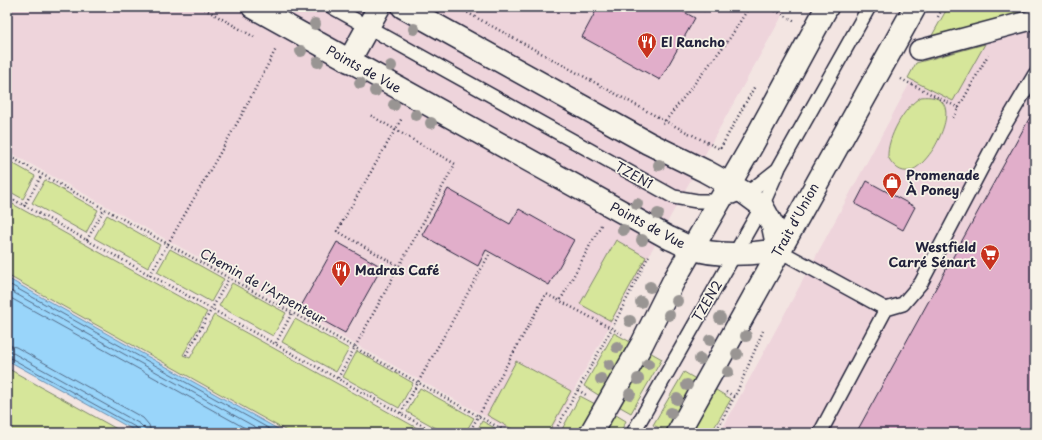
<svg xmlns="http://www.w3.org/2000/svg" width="1042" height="440" viewBox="0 0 1042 440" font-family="'Playpen Sans',sans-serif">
  <rect width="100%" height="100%" fill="#f3e5e2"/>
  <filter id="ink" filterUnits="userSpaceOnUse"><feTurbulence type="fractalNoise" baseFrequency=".025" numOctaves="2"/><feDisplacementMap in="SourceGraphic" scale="8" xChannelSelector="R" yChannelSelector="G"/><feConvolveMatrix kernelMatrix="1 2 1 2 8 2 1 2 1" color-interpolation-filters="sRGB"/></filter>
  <g filter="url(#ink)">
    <g fill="#eed4db">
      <polygon points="7,7 787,7 550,433 515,433 7,151"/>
      <polygon points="951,7 1035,7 1035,433 720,433"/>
    </g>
    <g fill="#d6e69a" stroke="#7c846a">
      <polygon points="948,7 1035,7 1035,9 930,39"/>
      <polygon points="985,44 953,101 908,78 916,63"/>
      <path d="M921,97C959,93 945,129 934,148C922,166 904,185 888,157C887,138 904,107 921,97Z"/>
      <polygon points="7,160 35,176 23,199 7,190"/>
      <polygon points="45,180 98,210 86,233 32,203"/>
      <polygon points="7,201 207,312 183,355 190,358 214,315 426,433 290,433 7,275"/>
      <polygon points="107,215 160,245 148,268 94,238"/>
      <polygon points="616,240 646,257 611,321 580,304"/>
      <polygon points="170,249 224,279 211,302 157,272"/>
      <polygon points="232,283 286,313 273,336 219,306"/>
      <polygon points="295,319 349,349 336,372 282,342"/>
      <polygon points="614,333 634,344 603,398 584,386"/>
      <polygon points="646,350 662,359 631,413 615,404"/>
      <polygon points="357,351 413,383 399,408 343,377"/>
      <polygon points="516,361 571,391 548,433 519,433 487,415"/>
      <polygon points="7,368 124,433 7,433"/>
      <polygon points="684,372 699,381 670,433 653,425"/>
      <polygon points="711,387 731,399 711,433 685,433"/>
      <polygon points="420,388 474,418 465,433 445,433 407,412"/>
      <polygon points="580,396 599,406 584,433 560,433"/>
      <polygon points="611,412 626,421 620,433 599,433"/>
      <polygon points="482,421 504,433 476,433"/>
    </g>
    <polygon fill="#99d5fa" stroke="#698dae" points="7,278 285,433 139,433 7,360"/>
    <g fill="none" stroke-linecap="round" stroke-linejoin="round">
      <g stroke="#526a87" stroke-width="1">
        <polyline points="7,283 277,433"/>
        <polyline points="7,289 266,433"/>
        <polyline points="7,296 254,433"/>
        <polyline points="7,345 16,347 143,418 149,425 151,433"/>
        <polyline points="7,351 13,353 140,424 144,428 145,433"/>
        <polyline points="7,356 137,428 140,433"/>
      </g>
    </g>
    <g fill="#e1aeca" stroke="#22223b">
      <polygon points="598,7 675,7 695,18 660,80 582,37"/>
      <polygon points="1035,108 1035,433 856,433"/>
      <polygon points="867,181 915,207 903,230 855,204"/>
      <polygon points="448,189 510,224 519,209 574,240 549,285 486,250 478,266 422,235"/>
      <polygon points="337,242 382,267 345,333 300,308"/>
    </g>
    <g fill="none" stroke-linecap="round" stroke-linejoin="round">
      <defs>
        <g id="service">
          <polyline points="332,7 674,197 697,201 715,201 732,197 754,188 778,169 869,7"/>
          <polyline points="778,250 886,309"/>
          <polyline points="633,433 762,206 778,170"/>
          <polyline points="820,433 886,309 903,304 921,283 1000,133 1035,74"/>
        </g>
        <polyline id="pedestrian" points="919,50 1035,19"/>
        <g id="minor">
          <path d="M253,7L669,238C677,241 684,246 692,248C715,257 754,254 778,250"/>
          <polyline points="403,7 648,143 705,171 743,192 762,206 773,226 778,250"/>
          <polyline points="349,61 379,7"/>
          <polyline points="591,433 642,344 673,282 751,147 827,7"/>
          <polyline points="678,433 915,7"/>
        </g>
      </defs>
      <use href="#service" stroke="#22223b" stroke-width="16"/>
      <use href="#pedestrian" stroke="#22223b" stroke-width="22"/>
      <use href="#minor" stroke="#22223b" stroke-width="25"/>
      <g stroke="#22223b" stroke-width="2.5" stroke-dasharray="1 3" stroke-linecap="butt">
        <polyline points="201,7 256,38"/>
        <polyline points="457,7 665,121 720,149 755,86"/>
        <polyline points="768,7 795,21"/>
        <polyline points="703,11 705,7"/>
        <polyline points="938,17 943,7"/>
        <polyline points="901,79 959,108"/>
        <polyline points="953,118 988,55"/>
        <polyline points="663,124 730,38 749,7"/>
        <polyline points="7,155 509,433"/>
        <polyline points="7,196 436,433"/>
        <polyline points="24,206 42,175"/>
        <polyline points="601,225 560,301 622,334"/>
        <polyline points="87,240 104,209"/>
        <polyline points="400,267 337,231 402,118"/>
        <polyline points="150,275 240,118 276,49"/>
        <polyline points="276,343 292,313"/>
        <polyline points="186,355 229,278"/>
        <polyline points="338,378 455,164 370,115"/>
        <polyline points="578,390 586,395"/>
        <polyline points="726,392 734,396"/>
        <polyline points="401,413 489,255"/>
        <polyline points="469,433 546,294 560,301"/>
        <polyline points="554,433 612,328 649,255"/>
        <polyline points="715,433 737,392 763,331"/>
      </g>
      <use href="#service" stroke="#f7f3e8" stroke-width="13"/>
      <use href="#pedestrian" stroke="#f7f3e8" stroke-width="19"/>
      <use href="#minor" stroke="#f7f3e8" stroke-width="22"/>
    </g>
    <g fill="#999593">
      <circle cx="315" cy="24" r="6"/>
      <circle cx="414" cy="29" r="6"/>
      <circle cx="301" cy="51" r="6"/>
      <circle cx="318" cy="62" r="6"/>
      <circle cx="391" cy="66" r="6"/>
      <circle cx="360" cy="83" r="6"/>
      <circle cx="375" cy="91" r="6"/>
      <circle cx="394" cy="105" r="6"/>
      <circle cx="416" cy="115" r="6"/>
      <circle cx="431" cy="123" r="6"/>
      <circle cx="659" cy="165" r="6"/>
      <circle cx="637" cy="204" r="6"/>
      <circle cx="658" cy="214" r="6"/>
      <circle cx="623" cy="230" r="6"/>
      <circle cx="642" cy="240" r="6"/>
      <circle cx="650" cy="287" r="6"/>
      <circle cx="677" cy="301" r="6"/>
      <circle cx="641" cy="302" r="6"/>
      <circle cx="669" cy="315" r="6"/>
      <circle cx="720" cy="318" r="6"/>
      <circle cx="630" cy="321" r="6"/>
      <circle cx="746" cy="336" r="6"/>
      <circle cx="710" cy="340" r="6"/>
      <circle cx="617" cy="347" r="6"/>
      <circle cx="737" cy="354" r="6"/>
      <circle cx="700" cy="359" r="6"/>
      <circle cx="648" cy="364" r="6"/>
      <circle cx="609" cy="365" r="6"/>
      <circle cx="728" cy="372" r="6"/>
      <circle cx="601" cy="379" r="6"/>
      <circle cx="638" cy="379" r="6"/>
      <circle cx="687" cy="385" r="6"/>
      <circle cx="630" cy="394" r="6"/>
      <circle cx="677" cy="399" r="6"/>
      <circle cx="671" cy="413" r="6"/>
    </g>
  </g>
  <defs>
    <symbol id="restaurant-pin" viewBox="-11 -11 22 30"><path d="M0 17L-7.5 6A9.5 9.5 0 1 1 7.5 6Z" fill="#c8321e" stroke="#f7f3e8"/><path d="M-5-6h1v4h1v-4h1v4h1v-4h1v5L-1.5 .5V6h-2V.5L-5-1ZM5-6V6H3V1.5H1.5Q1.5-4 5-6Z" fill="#fff"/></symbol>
    <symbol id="shop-pin" viewBox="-11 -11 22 30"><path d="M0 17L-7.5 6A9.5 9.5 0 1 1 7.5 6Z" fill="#c8321e" stroke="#f7f3e8"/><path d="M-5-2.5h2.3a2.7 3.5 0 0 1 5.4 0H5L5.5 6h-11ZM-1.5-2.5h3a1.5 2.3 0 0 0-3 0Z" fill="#fff"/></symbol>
    <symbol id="supermarket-pin" viewBox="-11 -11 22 30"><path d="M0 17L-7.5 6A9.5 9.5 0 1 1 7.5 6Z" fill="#c8321e" stroke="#f7f3e8"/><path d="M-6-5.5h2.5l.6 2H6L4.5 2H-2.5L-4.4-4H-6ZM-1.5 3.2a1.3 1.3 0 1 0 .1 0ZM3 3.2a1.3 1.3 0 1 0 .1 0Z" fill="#fff"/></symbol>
  </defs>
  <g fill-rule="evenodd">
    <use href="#restaurant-pin" x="636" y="31" width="22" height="30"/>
    <use href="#shop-pin" x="881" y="171" width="22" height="30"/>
    <use href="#supermarket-pin" x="979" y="243" width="22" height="30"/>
    <use href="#restaurant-pin" x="330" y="259" width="22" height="30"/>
  </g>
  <g text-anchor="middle" stroke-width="3.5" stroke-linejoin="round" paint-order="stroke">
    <g font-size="13" font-weight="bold" fill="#22223b" stroke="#f7f3e8" text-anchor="start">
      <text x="661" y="47">El Rancho</text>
      <text x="906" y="180">Promenade<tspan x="906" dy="15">À Poney</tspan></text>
      <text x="976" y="252" text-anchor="end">Westfield<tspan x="976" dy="15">Carré Sénart</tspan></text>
      <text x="355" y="275">Madras Café</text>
    </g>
    <g font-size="13" fill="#22223b" stroke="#f7f3e8">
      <text transform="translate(364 69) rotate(29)" y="5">Points de Vue</text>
      <text transform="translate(634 175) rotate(29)" y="5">TZEN1</text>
      <text transform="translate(795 220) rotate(-61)" y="5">Trait d'Union</text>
      <text transform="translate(648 225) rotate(28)" y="5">Points de Vue</text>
      <text transform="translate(263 286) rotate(29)" y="5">Chemin de l'Arpenteur</text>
      <text transform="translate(707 301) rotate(-60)" y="5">TZEN2</text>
    </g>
  </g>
  <rect width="1042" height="440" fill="none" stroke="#f7f3e8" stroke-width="24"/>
  <rect x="12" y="12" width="1018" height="416" fill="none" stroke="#22223b" stroke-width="1.5" filter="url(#ink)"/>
</svg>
